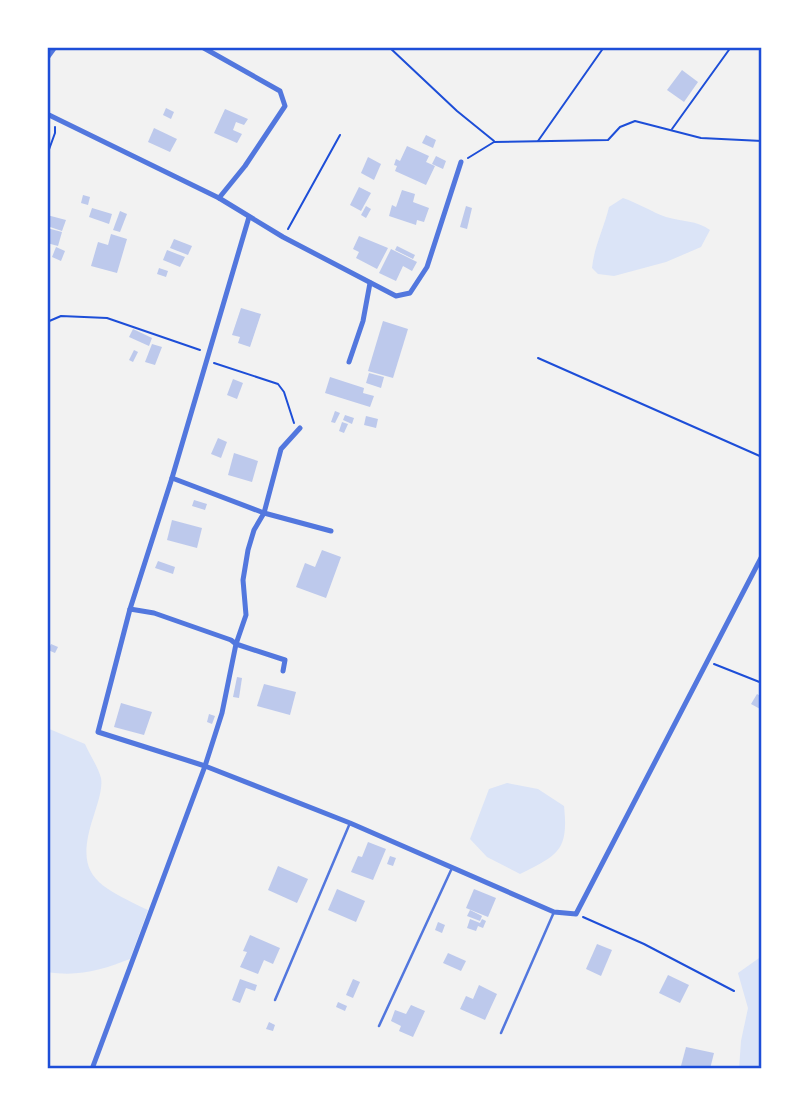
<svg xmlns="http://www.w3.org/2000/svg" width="809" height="1116" viewBox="0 0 809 1116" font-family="'DM Sans',sans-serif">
  <rect width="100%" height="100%" fill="#f2f2f2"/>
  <g fill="#dbe4f7">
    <path d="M623,198C638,203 652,212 666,217C683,222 696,220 710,230L701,247L666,262L614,276L598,274L592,268C594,247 604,228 609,207Z"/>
    <path d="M47,728L85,744C90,755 98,767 101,778C103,789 97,805 94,815C73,877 97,885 148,910L130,959C101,970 79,977 47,972Z"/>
    <path d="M507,783L538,789L564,806C569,852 557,855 520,874L487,857L470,839L489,789Z"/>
    <polygon points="762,956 762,1069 739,1069 741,1041 748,1008 738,973"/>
  </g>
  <g fill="#bdc9ec">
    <polygon points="682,70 698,82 684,102 667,90"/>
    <polygon points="166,108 174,112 171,119 163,115"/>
    <polygon points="225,109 248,119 244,125 236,122 233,130 242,134 237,143 214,133"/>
    <polygon points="154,128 177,139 170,152 148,142"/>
    <polygon points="426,135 436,140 433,148 422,143"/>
    <polygon points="407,146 429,156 426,162 435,166 426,185 395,171 397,166 394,165 396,159 400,161"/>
    <polygon points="436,156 446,161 443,169 432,164"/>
    <polygon points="368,157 381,164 374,180 361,173"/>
    <polygon points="359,187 371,193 361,211 350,205"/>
    <polygon points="402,190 415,194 413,202 429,208 424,222 417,220 416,225 389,216 392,205 396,207"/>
    <polygon points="83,195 90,197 88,205 81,203"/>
    <polygon points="366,206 371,209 366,218 361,215"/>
    <polygon points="466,206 472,208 467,229 460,227"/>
    <polygon points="92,208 112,214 109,224 89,217"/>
    <polygon points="120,211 127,214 120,232 113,230"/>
    <polygon points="47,215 66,220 62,231 47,226"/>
    <polygon points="47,228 62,232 58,246 47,243"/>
    <polygon points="111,234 127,239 117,273 91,266 98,242 108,245"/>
    <polygon points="359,236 388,248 377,269 356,258 359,252 353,249"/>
    <polygon points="174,239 192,246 188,255 170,248"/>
    <polygon points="397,246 415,255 413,259 395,250"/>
    <polygon points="56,247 65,251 61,261 52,257"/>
    <polygon points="391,249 417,262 412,271 403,266 396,281 379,273"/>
    <polygon points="167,250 185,257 180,267 163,260"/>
    <polygon points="159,268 168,271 166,277 157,274"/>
    <polygon points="241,308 261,314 250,347 238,343 240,337 232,335"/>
    <polygon points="383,321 408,329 393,378 368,371"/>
    <polygon points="133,329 152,338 149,346 129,337"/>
    <polygon points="152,344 162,347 155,365 145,362"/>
    <polygon points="134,350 138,352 133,362 129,360"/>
    <polygon points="369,373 384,377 381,388 366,383"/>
    <polygon points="330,377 364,388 363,393 374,396 370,407 325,393"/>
    <polygon points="233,379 243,383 237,399 227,395"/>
    <polygon points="335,411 340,413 335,423 331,422"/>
    <polygon points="345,415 354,418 352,424 343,420"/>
    <polygon points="366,416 378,419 376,428 364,425"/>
    <polygon points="342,422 348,424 344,433 339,431"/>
    <polygon points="218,438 227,442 221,458 211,454"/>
    <polygon points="234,453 258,461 252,482 228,475"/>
    <polygon points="194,500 207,504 205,510 192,506"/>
    <polygon points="172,520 202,528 197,548 167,540"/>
    <polygon points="322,550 341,557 326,598 296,587 305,563 315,567"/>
    <polygon points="158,561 175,567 173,574 155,568"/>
    <polygon points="51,644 58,647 55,653 48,650"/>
    <polygon points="237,677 242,678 239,698 233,697"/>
    <polygon points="264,684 296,692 290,715 257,706"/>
    <polygon points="757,694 762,697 762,710 751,704"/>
    <polygon points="121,703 152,712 144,735 114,727"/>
    <polygon points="209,714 215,716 212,724 207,722"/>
    <polygon points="368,842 386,849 373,880 351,872 358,856 362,857"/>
    <polygon points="390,856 396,858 393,866 387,864"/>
    <polygon points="278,866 308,879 297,903 268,890"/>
    <polygon points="337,889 365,901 356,922 328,910"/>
    <polygon points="474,889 496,898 488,917 466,908"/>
    <polygon points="470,910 482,916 480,921 467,916"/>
    <polygon points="470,919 480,923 482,919 486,921 483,928 478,926 476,931 467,928"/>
    <polygon points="438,922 445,925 442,933 435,930"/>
    <polygon points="250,935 280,948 273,964 264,960 258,974 240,967 247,952 243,951"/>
    <polygon points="597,944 612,950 601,976 586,969"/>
    <polygon points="448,953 466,961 461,971 443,963"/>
    <polygon points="668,975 689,985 680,1003 659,993"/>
    <polygon points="240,979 257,985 255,991 246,988 240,1003 232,1000"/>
    <polygon points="353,979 360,982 353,998 346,995"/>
    <polygon points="479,985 497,994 485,1020 460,1009 466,996 473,999"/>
    <polygon points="338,1002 347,1006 345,1011 336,1007"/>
    <polygon points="411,1005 425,1011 413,1037 399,1031 401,1026 391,1021 395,1010 406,1014"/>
    <polygon points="269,1022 275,1025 273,1031 266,1029"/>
    <polygon points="686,1047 714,1053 710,1069 681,1066"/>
  </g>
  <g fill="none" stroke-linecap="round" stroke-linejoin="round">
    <g stroke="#1d4ed8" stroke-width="2">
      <polyline points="389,47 457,111 494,141"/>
      <polyline points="672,129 731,47"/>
      <polyline points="538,141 604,47"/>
      <polyline points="47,155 55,133 55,127"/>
      <polyline points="468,158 494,142 608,140 620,127 635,121 701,138 762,141"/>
      <polyline points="288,229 340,135"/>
      <polyline points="47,322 61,316 107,318 200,350"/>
      <polyline points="538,358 762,457"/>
      <polyline points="214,363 278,384 284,392 294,423"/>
      <polyline points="714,664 762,683"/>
      <polyline points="583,917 644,944 734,991"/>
    </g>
    <g stroke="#5277de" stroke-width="2.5">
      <polyline points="275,1000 350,823"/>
      <polyline points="379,1026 452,868"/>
      <polyline points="501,1033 554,912"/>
    </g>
    <g stroke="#5277de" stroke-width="5">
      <polyline points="202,47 280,91 285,106 245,166 219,198"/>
      <polyline points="47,58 55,47"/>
      <polyline points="47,114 219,198 283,237 396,296 410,293 427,267 461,162"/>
      <polyline points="349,362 363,321 370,283"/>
      <polyline points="172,478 264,513 331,531"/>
      <polyline points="130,609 172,478 249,217"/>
      <polyline points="283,671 285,660 236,644 231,640 154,613 130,609 98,732 205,766 350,823 554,912 576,914 762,556"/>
      <polyline points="92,1069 205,766 222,713 236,644 246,615 243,580 248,550 254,530 264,513 281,449 300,428"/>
    </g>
  </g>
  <rect width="809" height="1116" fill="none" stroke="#ffffff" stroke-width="98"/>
  <rect x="49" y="49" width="711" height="1018" fill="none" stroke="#1d4ed8" stroke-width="2.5"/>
</svg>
